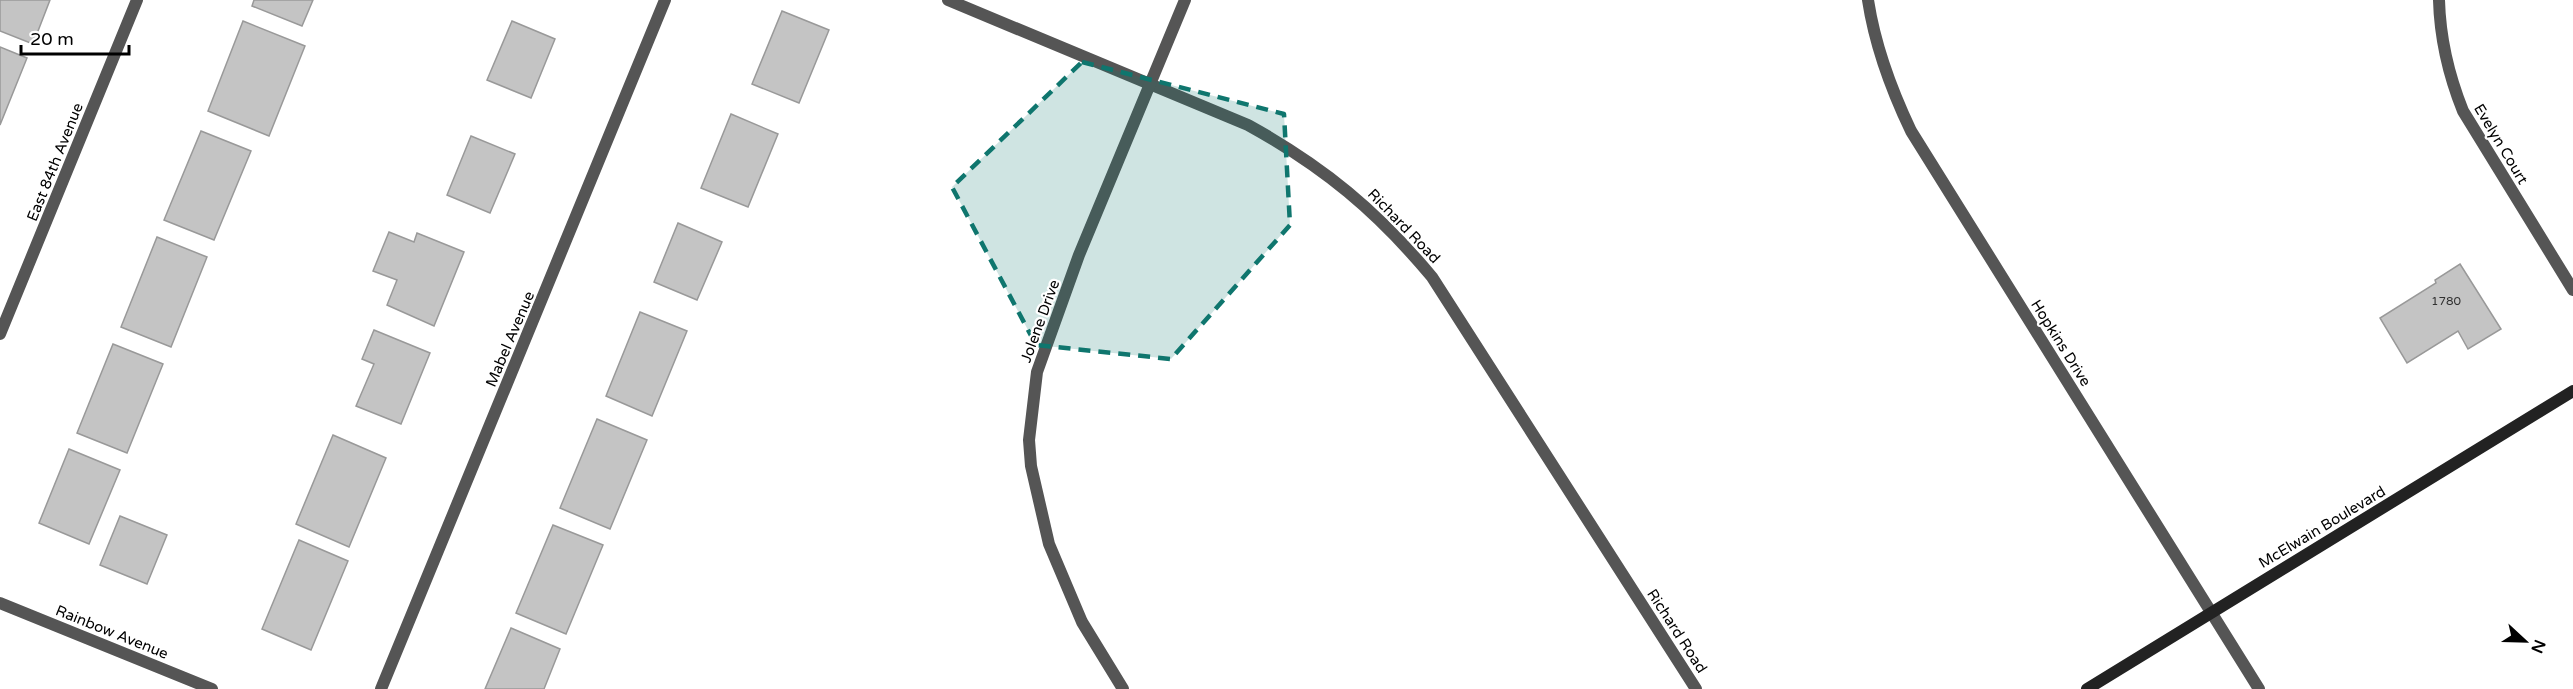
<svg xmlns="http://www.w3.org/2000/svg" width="2573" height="689" viewBox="0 0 2573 689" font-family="'Varela Round',sans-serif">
  <rect width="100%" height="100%" fill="#fff"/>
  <g fill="#c4c4c4" stroke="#999" stroke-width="1.5">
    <polygon points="0,0 50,0 33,44 0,31"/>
    <polygon points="254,0 313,0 302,26 252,6"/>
    <polygon points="782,11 829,30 799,103 752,84"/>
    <polygon points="243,21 305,46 269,136 208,111"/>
    <polygon points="512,21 555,39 531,98 487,80"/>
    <polygon points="0,47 27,58 0,125"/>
    <polygon points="731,114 778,134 748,207 701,188"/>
    <polygon points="201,131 251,151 214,240 164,220"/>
    <polygon points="471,136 515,154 490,213 447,195"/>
    <polygon points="678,223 722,242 697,300 654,282"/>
    <polygon points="389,232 414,242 417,233 464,252 434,326 387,305 397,280 373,271"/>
    <polygon points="157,237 207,257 171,347 121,327"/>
    <polygon points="2460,264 2501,329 2468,349 2458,331 2407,363 2380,318 2436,283 2435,280"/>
    <polygon points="640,312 687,331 652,416 606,396"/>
    <polygon points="374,330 430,353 401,424 356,406 374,364 362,359"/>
    <polygon points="113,344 163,364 127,453 77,433"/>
    <polygon points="597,419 647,440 610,529 560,508"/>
    <polygon points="333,435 386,458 349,547 296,524"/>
    <polygon points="69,449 120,470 89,544 39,523"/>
    <polygon points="120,516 167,535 147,584 100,565"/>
    <polygon points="553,525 603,545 566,634 516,613"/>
    <polygon points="299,540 348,561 311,650 262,629"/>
    <polygon points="511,628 560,649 544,689 485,689"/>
  </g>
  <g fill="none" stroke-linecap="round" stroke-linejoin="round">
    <g stroke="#555" stroke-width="12">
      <path d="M948,0L1248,125C1324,167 1377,211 1432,277L1696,689"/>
      <path d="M1868,0C1875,46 1891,89 1911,131L2259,689"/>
      <path d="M2439,0C2440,38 2449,76 2463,111L2573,290"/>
      <polyline points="0,334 137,0"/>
      <polyline points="0,603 212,689"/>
      <polyline points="381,689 665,0"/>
      <polyline points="1123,689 1082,622 1049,544 1031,466 1029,440 1037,372 1079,255 1185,0"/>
    </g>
    <polyline stroke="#222" stroke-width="12" points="2087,689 2573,391"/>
  </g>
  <path fill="#0f766e" fill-opacity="0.2" stroke="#0f766e" stroke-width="4.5" stroke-dasharray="12 8" stroke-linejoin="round" d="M1082,62L1284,114L1290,225L1171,359L1036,345L952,187Z"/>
  <g text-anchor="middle" stroke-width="4.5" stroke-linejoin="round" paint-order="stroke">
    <g font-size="12" fill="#313131">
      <text x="2446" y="305">1780</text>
    </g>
    <g font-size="15" fill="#000" stroke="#fff">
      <text transform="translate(2501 144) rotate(59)" y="5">Evelyn Court</text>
      <text transform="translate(55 162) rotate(-68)" y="5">East 84th Avenue</text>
      <text transform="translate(1404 226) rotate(46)" y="5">Richard Road</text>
      <text transform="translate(1040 321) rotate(-70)" y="5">Jolene Drive</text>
      <text transform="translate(510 339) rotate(-67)" y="5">Mabel Avenue</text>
      <text transform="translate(2061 343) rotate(58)" y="5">Hopkins Drive</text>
      <text transform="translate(2322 527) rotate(-31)" y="5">McElwain Boulevard</text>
      <text transform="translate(1677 631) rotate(57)" y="5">Richard Road</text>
      <text transform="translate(112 632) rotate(22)" y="5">Rainbow Avenue</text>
    </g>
  </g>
  <g transform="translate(2525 641) rotate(112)" stroke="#ffffff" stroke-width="4.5" paint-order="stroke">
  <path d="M0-4.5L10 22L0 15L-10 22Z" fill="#000000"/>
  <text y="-9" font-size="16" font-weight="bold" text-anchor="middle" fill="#000000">N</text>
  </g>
  <path d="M21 45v9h108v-9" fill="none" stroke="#000000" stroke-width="3"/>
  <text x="30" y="45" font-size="18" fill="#000000" stroke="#ffffff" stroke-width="4.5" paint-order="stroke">20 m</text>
</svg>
